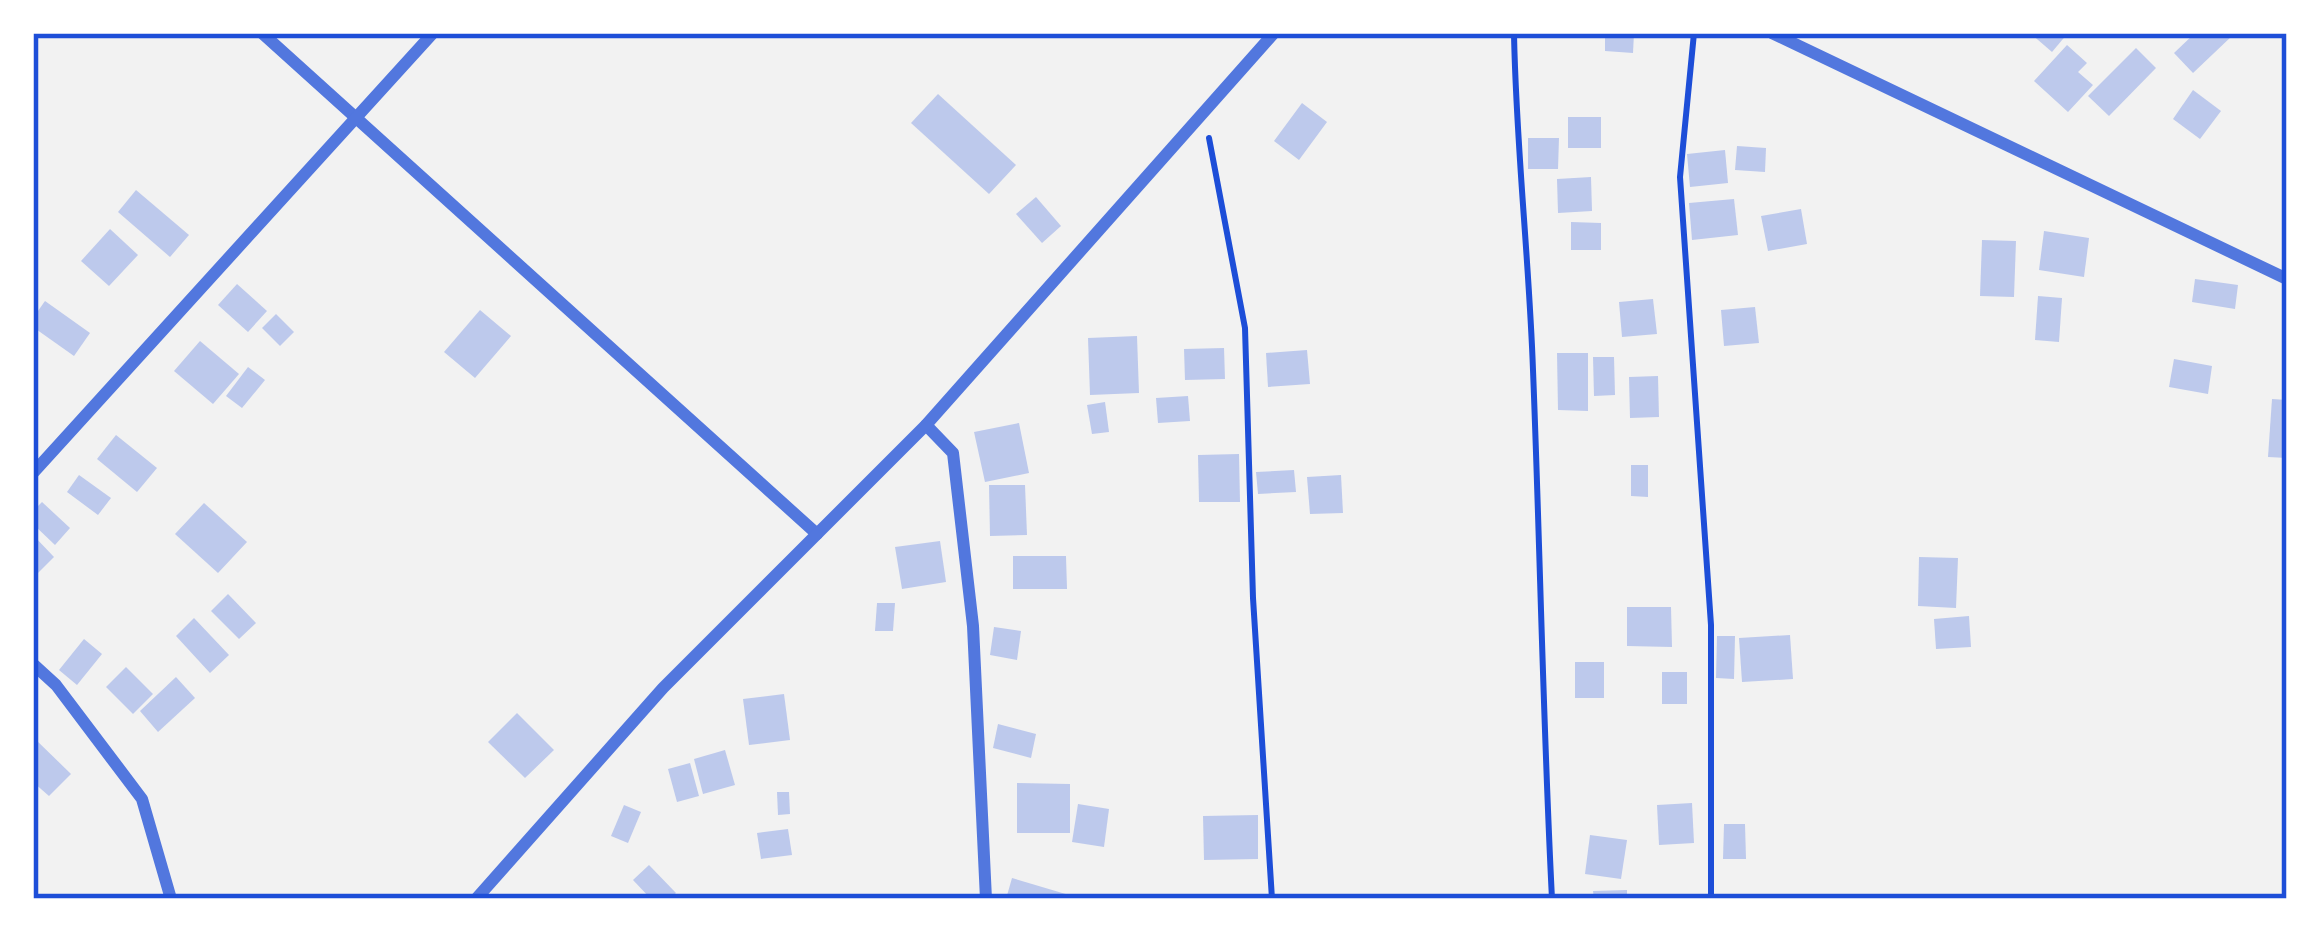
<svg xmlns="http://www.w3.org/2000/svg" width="2320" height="932" viewBox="0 0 2320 932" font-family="Quicksand,sans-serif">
  <rect width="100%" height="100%" fill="#f2f2f2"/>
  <g fill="#bdc9ec">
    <polygon points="1605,33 1634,33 1633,53 1605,51"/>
    <polygon points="2030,33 2068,33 2052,52"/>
    <polygon points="2195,33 2233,35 2193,73 2174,53"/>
    <polygon points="2067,45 2087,63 2078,72 2093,85 2068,112 2034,81"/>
    <polygon points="2136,48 2156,68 2109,116 2088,96"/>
    <polygon points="2193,90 2221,111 2200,139 2173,119"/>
    <polygon points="938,94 1016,165 989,194 911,123"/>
    <polygon points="1302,103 1327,122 1299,160 1274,141"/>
    <rect x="1568" y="117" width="33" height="31"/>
    <polygon points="1528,138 1559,138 1558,169 1528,169"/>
    <polygon points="1737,146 1766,148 1765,172 1735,170"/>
    <polygon points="1725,150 1728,183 1690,187 1687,154"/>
    <polygon points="1591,177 1592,211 1558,213 1557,179"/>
    <polygon points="136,190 189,235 170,257 118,212"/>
    <polygon points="1036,197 1061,226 1042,243 1016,214"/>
    <polygon points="1734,199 1738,235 1692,240 1689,203"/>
    <polygon points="1801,209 1807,244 1768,251 1761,216"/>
    <polygon points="1571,222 1601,223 1601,250 1571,250"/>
    <polygon points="110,229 138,255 109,286 81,261"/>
    <polygon points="2044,231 2089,238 2084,277 2039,270"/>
    <polygon points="1982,240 2016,241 2014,297 1980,296"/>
    <polygon points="2195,279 2238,285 2235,309 2192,302"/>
    <polygon points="237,284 267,311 248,332 218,305"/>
    <polygon points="2038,296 2062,298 2059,342 2035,340"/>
    <polygon points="1653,299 1657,334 1622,337 1619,302"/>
    <polygon points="45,301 90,333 74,356 33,327 33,318"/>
    <polygon points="1755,307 1759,343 1724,346 1721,310"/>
    <polygon points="480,310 511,336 475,378 444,352"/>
    <polygon points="276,314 294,332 280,346 262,328"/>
    <polygon points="1137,336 1139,393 1090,395 1088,338"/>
    <polygon points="200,341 239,374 213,404 174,371"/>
    <polygon points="1224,348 1225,379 1185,380 1184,349"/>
    <polygon points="1307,350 1310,384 1268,387 1266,353"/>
    <polygon points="1557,353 1588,353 1588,411 1558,410"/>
    <polygon points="1593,357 1614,357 1615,395 1594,396"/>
    <polygon points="2174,359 2212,366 2208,394 2169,387"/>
    <polygon points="248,367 265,380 242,408 226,396"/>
    <polygon points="1658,376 1659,417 1630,418 1629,377"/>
    <polygon points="1188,396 1190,421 1158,423 1156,398"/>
    <polygon points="2272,399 2287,400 2287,458 2268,457"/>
    <polygon points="1105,402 1109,432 1092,434 1087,405"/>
    <polygon points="1019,423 1029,473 985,482 974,432"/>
    <polygon points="116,435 157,468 137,492 97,459"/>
    <polygon points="1239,454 1240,502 1199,502 1198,455"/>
    <polygon points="1631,465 1648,465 1648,497 1631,496"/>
    <polygon points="1294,470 1296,492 1258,494 1256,472"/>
    <polygon points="79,475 111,498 98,515 67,492"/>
    <polygon points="1341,475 1343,513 1310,514 1307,477"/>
    <polygon points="989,485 1025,485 1027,535 990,536"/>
    <polygon points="42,502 70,528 55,545 33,524 33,511"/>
    <polygon points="204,503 247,542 218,573 175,534"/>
    <polygon points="33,535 54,557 33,578"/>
    <polygon points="940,541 946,582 902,589 895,547"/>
    <polygon points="1013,556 1066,556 1067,589 1013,589"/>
    <polygon points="1919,557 1958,558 1956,608 1918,606"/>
    <polygon points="228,594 256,623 239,639 211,611"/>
    <polygon points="877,603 895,603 893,631 875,631"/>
    <polygon points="1627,607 1671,607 1672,647 1627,646"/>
    <polygon points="1969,616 1971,647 1936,649 1934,619"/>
    <polygon points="194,618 229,655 210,673 176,636"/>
    <polygon points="994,627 1021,631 1017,660 990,655"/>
    <polygon points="1790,635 1793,679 1742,682 1739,638"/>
    <polygon points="1717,636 1735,636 1734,679 1716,678"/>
    <polygon points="84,639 102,654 77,685 59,670"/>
    <rect x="1575" y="662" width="29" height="36"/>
    <polygon points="126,667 153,694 133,714 106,687"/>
    <rect x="1662" y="672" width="25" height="32"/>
    <polygon points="176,677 195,698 158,732 140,711"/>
    <polygon points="784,694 790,740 749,745 743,699"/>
    <polygon points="517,713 554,750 525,778 488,742"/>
    <polygon points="998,724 1036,734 1031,758 993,748"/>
    <polygon points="33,737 71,774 49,796 33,782"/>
    <polygon points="725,750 735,785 703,794 694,759"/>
    <polygon points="690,763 699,796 677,802 668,769"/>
    <polygon points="1017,783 1070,784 1070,833 1017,833"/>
    <polygon points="777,792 789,792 790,814 778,815"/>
    <polygon points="1692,803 1694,843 1659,845 1657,805"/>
    <polygon points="1078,804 1109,809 1104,847 1072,842"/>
    <polygon points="624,805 641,812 628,843 611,836"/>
    <polygon points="1258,815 1258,859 1204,860 1203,816"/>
    <polygon points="1724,824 1745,824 1746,859 1723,859"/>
    <polygon points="788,829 792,855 761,859 757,833"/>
    <polygon points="1590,835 1627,840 1621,879 1585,874"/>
    <polygon points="649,865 676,893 669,899 651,899 633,880"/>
    <polygon points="1012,878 1069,895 1068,899 1006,899"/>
    <polygon points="1627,890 1627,899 1594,899 1593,891"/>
  </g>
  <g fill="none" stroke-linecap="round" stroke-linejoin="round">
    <g stroke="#1d4ed8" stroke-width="6">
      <path d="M1514,33C1516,146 1529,257 1533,370C1540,546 1543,723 1552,899"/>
      <polyline points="1694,33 1680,177 1711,625 1711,899"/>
      <polyline points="1209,138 1245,328 1253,598 1272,899"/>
    </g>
    <g stroke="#5277de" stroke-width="12">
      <polyline points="262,33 817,534"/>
      <polyline points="1772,33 2287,279"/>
      <polyline points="926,425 953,453 973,626 986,899"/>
      <polyline points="33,473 433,33"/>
      <polyline points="33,664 56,685 142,799 171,899"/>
      <polyline points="476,899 663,688 926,425 1274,33"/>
    </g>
  </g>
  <rect width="2320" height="932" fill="none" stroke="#ffffff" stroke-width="72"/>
  <rect x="36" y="36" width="2248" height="860" fill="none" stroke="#1d4ed8" stroke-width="4.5"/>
</svg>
